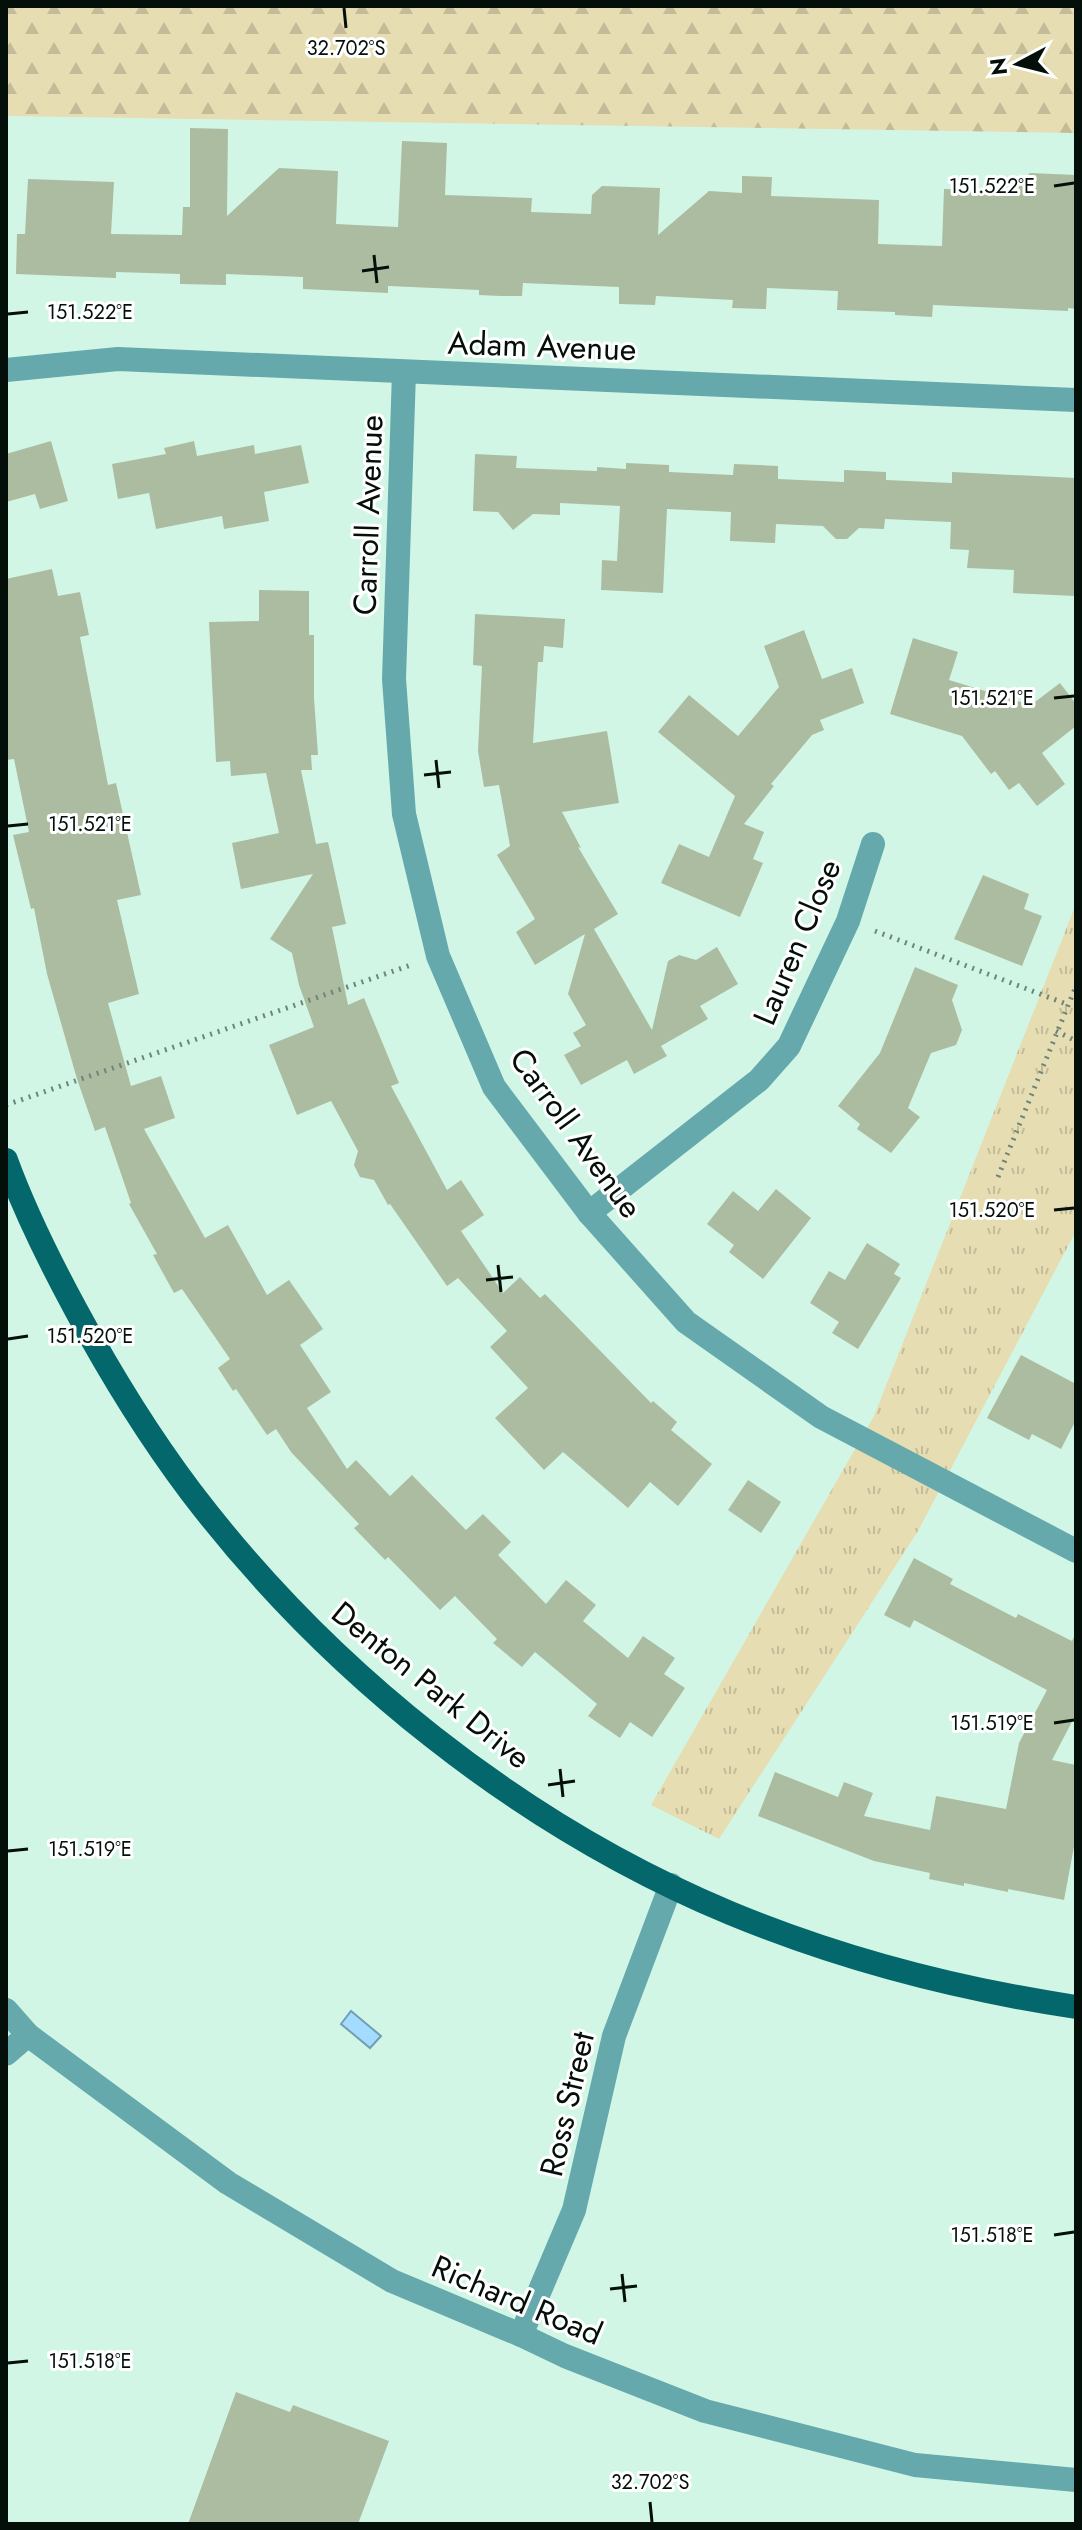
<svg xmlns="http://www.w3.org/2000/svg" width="1082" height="2530" viewBox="0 0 1082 2530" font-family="Jost,sans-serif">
  <defs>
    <pattern id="grass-tufts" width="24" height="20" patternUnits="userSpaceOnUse" patternTransform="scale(2)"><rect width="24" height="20" fill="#e6ddb3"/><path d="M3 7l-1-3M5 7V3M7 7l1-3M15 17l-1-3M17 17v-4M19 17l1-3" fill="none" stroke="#c4bc99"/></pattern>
    <pattern id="forest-firs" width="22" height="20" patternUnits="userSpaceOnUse" patternTransform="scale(2)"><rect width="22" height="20" fill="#e6ddb3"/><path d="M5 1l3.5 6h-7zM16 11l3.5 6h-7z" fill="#c4bc99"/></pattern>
    <pattern id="water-ripples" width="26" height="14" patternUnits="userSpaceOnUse" patternTransform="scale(2)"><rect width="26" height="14" fill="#a3dcfe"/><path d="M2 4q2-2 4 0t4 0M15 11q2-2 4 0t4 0" fill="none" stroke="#8bbcd8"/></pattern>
  </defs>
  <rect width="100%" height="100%" fill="#d2f6e6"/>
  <polygon fill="url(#grass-tufts)" points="1076,904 1076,1231 918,1531 719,1839 651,1805 874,1416"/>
  <polygon fill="url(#forest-firs)" points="6,6 1076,6 1076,133 6,116"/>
  <polygon fill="url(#water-ripples)" stroke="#739eb5" stroke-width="2" points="351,2011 381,2036 370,2048 341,2024"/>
  <g fill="#acbca0">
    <polygon points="190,128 228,129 227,216 279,168 338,171 336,224 398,227 402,141 447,143 445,195 532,198 531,212 591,214 592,195 602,186 660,188 658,235 709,191 742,193 742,176 772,177 771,196 879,200 878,244 942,246 944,189 1010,191 1030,173 1076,175 1076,309 1068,308 1068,311 933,305 932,317 895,315 895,312 837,310 838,291 767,288 766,309 732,308 733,300 656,296 655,305 619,304 619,287 523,283 522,296 500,296 479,295 479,290 388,286 388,293 303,289 303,277 226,274 226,285 180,284 180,274 116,272 116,278 16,274 17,234 25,234 28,179 114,182 111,234 182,235 183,207 190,207"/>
    <polygon points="51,441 68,501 40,509 35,494 6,502 6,454"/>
    <polygon points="194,441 197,456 254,445 255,454 301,445 309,483 264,492 269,521 224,529 222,516 156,529 149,493 118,499 112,464 166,454 164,448"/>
    <polygon points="475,454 517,456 516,468 597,471 597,467 626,469 626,463 669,465 669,472 733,475 734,464 778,466 778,479 844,482 844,470 886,472 886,480 952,483 952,472 1076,478 1076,596 1013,593 1014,570 967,568 969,550 950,549 951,522 885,519 884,529 859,528 847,539 836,539 823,526 776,524 775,543 730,541 731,512 667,509 663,593 601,590 602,560 617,561 620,506 560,503 560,515 533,514 513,530 498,512 473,511"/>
    <polygon points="52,569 58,596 80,592 89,635 80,637 108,785 116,783 141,895 117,900 139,994 108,1003 131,1086 161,1076 175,1118 144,1129 205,1238 228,1225 267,1295 289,1280 323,1329 300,1345 331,1392 307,1408 347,1469 356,1460 390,1496 412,1475 466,1530 483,1514 511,1542 498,1555 546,1604 566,1580 596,1605 583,1621 628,1658 643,1636 675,1658 664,1674 685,1688 652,1737 630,1722 620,1738 588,1716 597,1704 535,1652 522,1667 493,1643 497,1639 455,1596 440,1610 388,1557 385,1560 354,1528 359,1524 291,1452 276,1429 267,1435 236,1389 233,1391 218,1368 230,1359 182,1289 174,1293 153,1255 157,1254 129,1204 131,1203 105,1127 95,1131 77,1079 47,974 34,908 31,909 13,835 29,832 14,759 6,760 6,579"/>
    <polygon points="259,590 309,591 309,635 314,635 314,698 318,755 311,755 312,770 301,770 316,844 328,842 346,924 332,927 348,1005 364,998 399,1083 391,1086 447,1190 461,1180 484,1215 461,1231 503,1293 520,1277 540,1298 545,1294 651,1403 653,1401 677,1422 671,1430 712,1464 678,1506 650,1482 628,1508 563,1452 544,1470 495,1418 528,1388 490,1347 507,1331 458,1278 447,1286 390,1204 388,1205 374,1180 360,1177 354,1165 358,1151 331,1101 297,1115 269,1045 314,1027 299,985 292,953 270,939 313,874 241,889 232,843 279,833 266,773 231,776 230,761 216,762 209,622 259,621"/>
    <polygon points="475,614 565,619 563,648 544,646 543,662 538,662 533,743 607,731 619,803 562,812 581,848 578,847 618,914 594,929 652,1030 668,961 679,955 696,960 717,947 738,984 700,1006 708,1019 661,1046 667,1056 634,1074 627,1060 581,1085 564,1055 581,1046 573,1033 586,1025 568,994 585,934 535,965 516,932 535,919 497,855 510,846 499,785 484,787 478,751 482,666 473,665"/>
    <polygon points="804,630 822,679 852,668 864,703 820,720 824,730 812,735 771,784 774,786 744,824 764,832 753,859 763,863 740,917 661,883 679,844 709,857 735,796 658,732 689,695 738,736 779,687 764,646"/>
    <polygon points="913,638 958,652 949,680 1031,705 1060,683 1076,704 1076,726 1042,753 1065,784 1037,806 1019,783 1009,790 995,771 991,774 962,736 890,714"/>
    <polygon points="983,875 1029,894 1024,909 1042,916 1022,966 954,939"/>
    <polygon points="915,967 958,985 952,1000 962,1030 956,1045 931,1053 908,1108 920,1117 891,1153 857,1129 860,1124 838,1106 880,1053"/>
    <polygon points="776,1189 811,1218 763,1279 729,1252 734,1245 707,1224 733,1191 758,1211"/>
    <polygon points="867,1243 900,1264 894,1274 901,1278 858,1349 832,1333 839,1322 810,1303 829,1271 845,1280"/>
    <polygon points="1021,1355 1076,1384 1076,1420 1061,1449 1032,1434 1029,1440 987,1418"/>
    <polygon points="748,1480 781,1502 761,1533 728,1510"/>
    <polygon points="914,1558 953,1579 950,1584 1016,1618 1018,1614 1072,1641 1076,1633 1076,1714 1052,1760 1076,1765 1076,1836 1064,1900 1008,1889 1008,1892 964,1883 964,1886 929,1879 930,1873 874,1861 758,1816 775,1772 838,1797 844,1782 873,1793 864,1816 930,1830 936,1796 1006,1809 1019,1743 1047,1690 914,1620 910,1628 884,1615"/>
    <polygon points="236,2392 290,2412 293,2405 389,2441 358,2524 188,2524"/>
  </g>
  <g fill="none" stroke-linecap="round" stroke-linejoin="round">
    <g stroke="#6d857b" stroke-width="5" stroke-dasharray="2 6" stroke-linecap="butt">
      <polyline points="875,931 1069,1005"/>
      <polyline points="1056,1031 1076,1041"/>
      <polyline points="6,1105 411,965"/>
      <polyline points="998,1177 1076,986"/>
    </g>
    <g stroke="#65a9ad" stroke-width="24">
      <polyline points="6,370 118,359 1076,400"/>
      <polyline points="404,372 394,679 404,814 438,956 494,1087 589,1213 686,1322 821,1417 1076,1551"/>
      <polyline points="589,1213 759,1080 789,1046 848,921 873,844"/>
      <polyline points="6,2010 28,2035 228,2183 392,2281 521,2335 565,2356 705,2411 915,2465 1076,2480"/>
      <polyline points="6,2054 28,2035"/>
      <polyline points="521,2335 574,2210 614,2036 671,1885"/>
    </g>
    <path stroke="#04676c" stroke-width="24" d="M6,1160C25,1212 50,1262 76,1310C110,1373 148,1435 191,1492C328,1672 521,1826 730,1913C841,1959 957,1989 1076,2007"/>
  </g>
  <path fill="none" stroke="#040f0a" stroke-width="3" d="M344,8L346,28M1054,186L1074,183M374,255L377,283M362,271L389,267M8,314L28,312M1054,698L1074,696M436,760L439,788M424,775L451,772M8,826L28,824M1054,1210L1074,1208M498,1265L501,1292M486,1280L513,1277M8,1339L28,1336M1054,1723L1074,1720M560,1769L563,1797M548,1785L575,1781M8,1851L28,1849M1054,2235L1074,2232M622,2274L625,2302M610,2289L637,2286M8,2363L28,2361M650,2502L652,2522"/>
  <g text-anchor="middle" stroke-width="6" stroke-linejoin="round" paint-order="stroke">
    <g font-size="32" fill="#040f0a" stroke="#fff">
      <text transform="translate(542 346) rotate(2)" y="11">Adam Avenue</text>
      <text transform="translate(368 515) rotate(-88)" y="11">Carroll Avenue</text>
      <text transform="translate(797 942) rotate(-67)" y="11">Lauren Close</text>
      <text transform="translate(576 1133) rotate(54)" y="11">Carroll Avenue</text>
      <text transform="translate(431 1685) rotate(39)" y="11">Denton Park Drive</text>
      <text transform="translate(567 2104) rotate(-77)" y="11">Ross Street</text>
      <text transform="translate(517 2300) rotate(23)" y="11">Richard Road</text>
    </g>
  </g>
  <g font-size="20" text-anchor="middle" fill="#040f0a" stroke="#fff" stroke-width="6" stroke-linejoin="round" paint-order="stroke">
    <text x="346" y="55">32.702°S</text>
    <text x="992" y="193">151.522°E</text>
    <text x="90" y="319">151.522°E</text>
    <text x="992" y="705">151.521°E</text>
    <text x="90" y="831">151.521°E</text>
    <text x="992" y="1217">151.520°E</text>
    <text x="90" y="1343">151.520°E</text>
    <text x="992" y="1730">151.519°E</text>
    <text x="90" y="1856">151.519°E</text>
    <text x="992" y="2242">151.518°E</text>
    <text x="90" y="2368">151.518°E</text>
    <text x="650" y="2489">32.702°S</text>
  </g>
  <rect width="1082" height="2530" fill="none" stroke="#040f0a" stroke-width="16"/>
  <g transform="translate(1018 64) rotate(263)" stroke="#ffffff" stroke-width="6" paint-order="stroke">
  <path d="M0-6L14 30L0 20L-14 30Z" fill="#040f0a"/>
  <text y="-12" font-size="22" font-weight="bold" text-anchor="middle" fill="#040f0a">N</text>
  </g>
</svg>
